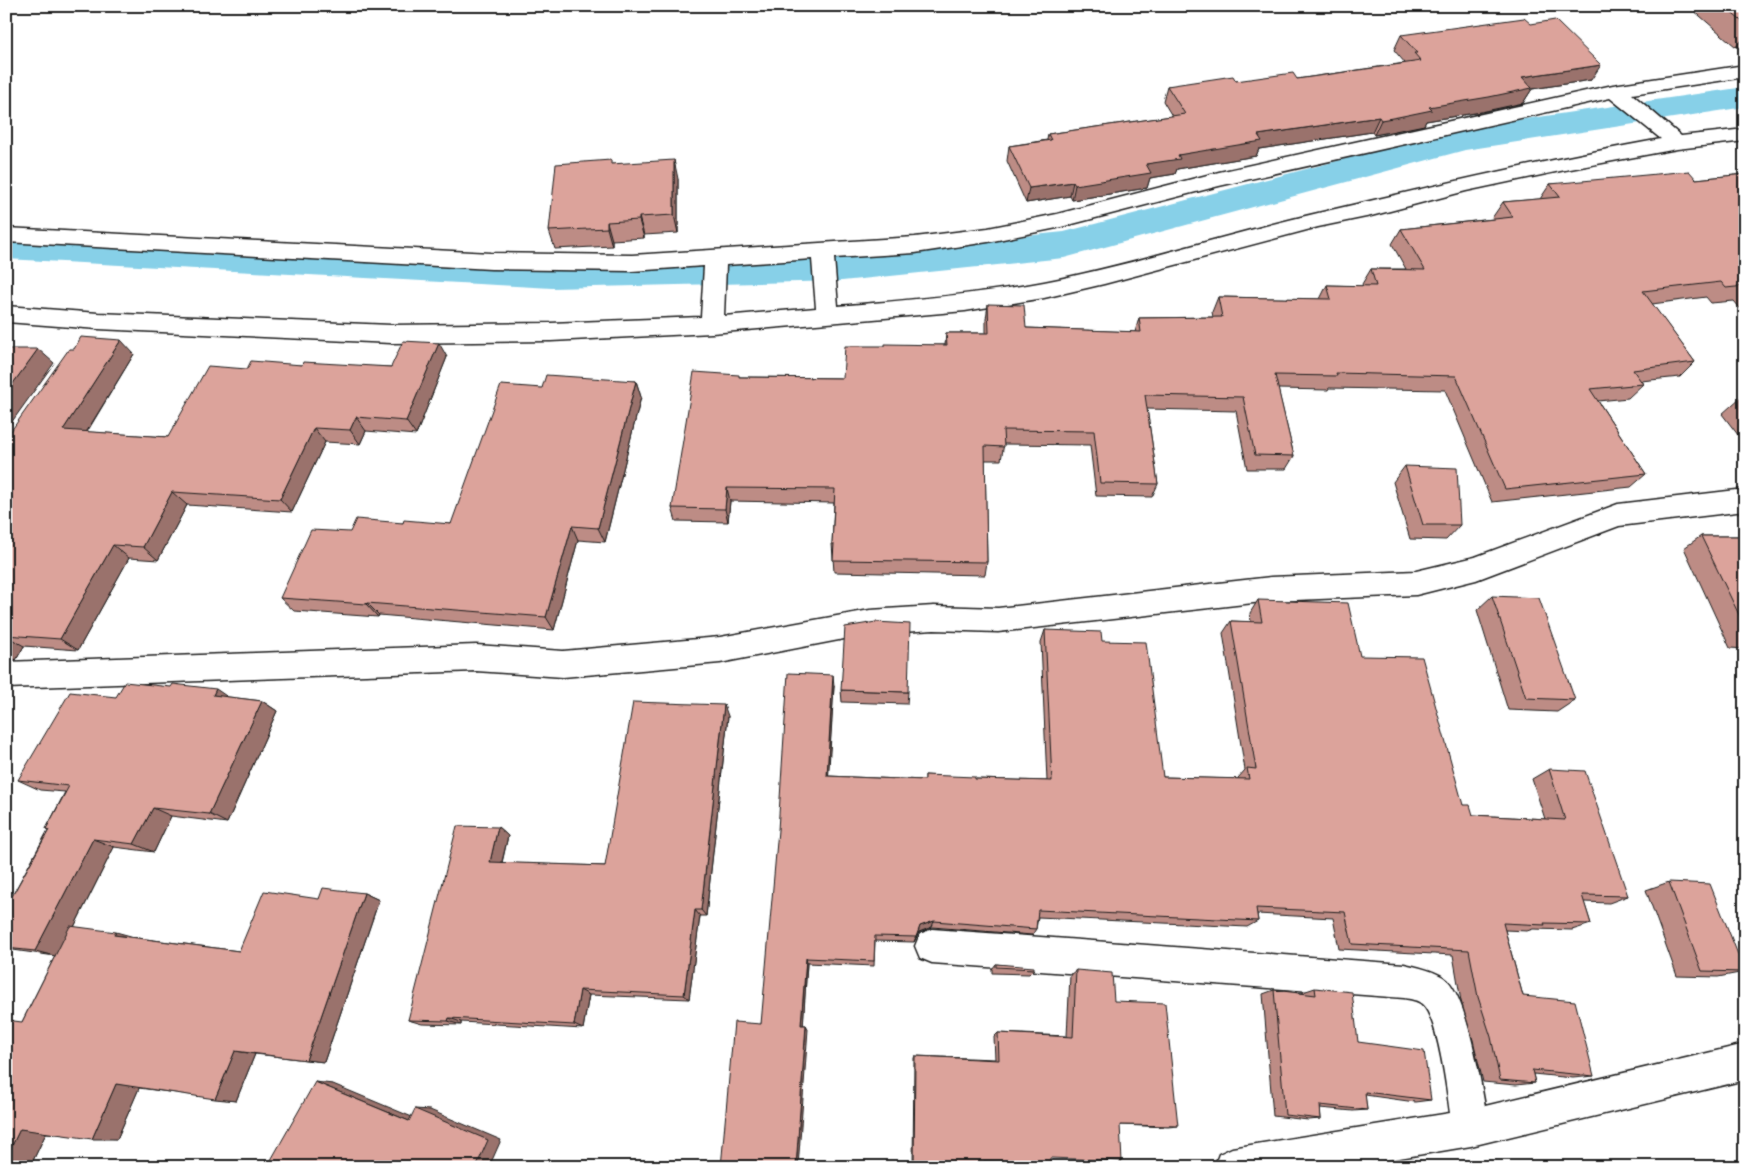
<svg xmlns="http://www.w3.org/2000/svg" width="1751" height="1173" viewBox="0 0 1751 1173" font-family="Kalam,sans-serif">
  <rect width="100%" height="100%" fill="#fff"/>
  <filter id="ink" filterUnits="userSpaceOnUse"><feTurbulence type="fractalNoise" baseFrequency=".02" numOctaves="2"/><feDisplacementMap in="SourceGraphic" scale="10" xChannelSelector="R" yChannelSelector="G"/><feConvolveMatrix kernelMatrix="1 2 1 2 8 2 1 2 1" color-interpolation-filters="sRGB"/></filter>
  <g filter="url(#ink)">
    <g fill="none" stroke-linecap="round" stroke-linejoin="round">
      <polygon fill="#87d0e8" fill-rule="evenodd" points="1745,87 1745,107 1465,150 1064,258 842,281 552,288 6,259 6,233 552,262 842,255 1064,232 1464,128"/>
      <defs>
        <g id="minor">
          <path d="M1745,65V77L1632,94L1681,136L1745,129V141L1677,149L1565,170L1466,191L1371,216L1318,227L1104,284L1044,298L965,311L712,333L551,341L391,343L98,329L6,322V306L98,313L391,325L551,323L701,317L704,266L632,271L491,269L6,242V228L491,253L632,255L915,237L988,228L1057,214L1219,172L1613,85ZM1610,98L1661,139C1545,160 1433,186 1318,213C1226,234 1137,264 1044,282C976,295 907,300 838,306L834,258L915,253L988,242L1057,228L1219,186ZM812,259L816,308L724,316L726,265Z"/>
          <polygon points="1745,489 1745,511 1619,526 1476,580 1416,595 1271,601 998,632 934,630 870,634 720,663 563,677 476,671 6,688 6,662 476,645 563,651 720,637 870,610 934,606 998,608 1271,577 1416,571 1475,557 1618,504"/>
          <path d="M932,929L1404,964C1417,967 1437,971 1447,980C1467,1000 1480,1078 1485,1106L1745,1044V1080L1471,1146L1346,1167H1214L1219,1154L1232,1148L1450,1113C1447,1091 1438,1017 1422,1004C1418,1000 1410,999 1404,998L932,963L920,958L915,946L920,934Z"/>
        </g>
      </defs>
      <use href="#minor" stroke="#1c1c1c" stroke-width="3"/>
      <use href="#minor" fill="#fff" fill-rule="evenodd"/>
    </g>
    <g fill="#bd8c85" stroke="#1c1c1c">
      <polygon points="1696,6 1745,6 1745,46 1736,47 1693,10"/>
      <polygon points="1401,35 1591,80 1532,89 1523,103 1481,112 1426,121 1424,125 1390,132 1374,135 1372,132 1259,149 1256,156 1177,169 1175,174 1150,178 1147,188 1072,200 1070,196 1026,203 1007,161 1009,146 1047,140 1048,134 1172,116 1163,101 1167,86 1236,81 1297,79 1405,63 1394,50"/>
      <polygon points="612,164 678,179 678,233 644,235 644,238 612,240 612,246 555,249 549,231"/>
      <polygon points="1745,174 1745,314 1734,301 1711,303 1706,297 1652,304 1695,362 1680,377 1641,381 1643,384 1628,398 1598,401 1646,474 1631,487 1492,502 1445,390 1329,388 1328,390 1278,389 1294,456 1286,469 1247,469 1236,411 1147,409 1158,484 1152,497 1096,496 1090,445 1004,444 1001,460 985,460 987,562 985,575 834,572 832,544 834,503 730,501 728,522 676,521 672,508 739,377 843,378 885,346 945,345 946,333 986,333 986,319 988,304 1026,328 1135,332 1139,318 1213,317 1212,312 1218,297 1320,299 1327,285 1363,286 1362,284 1371,269 1406,269 1392,244 1401,229 1493,219 1492,218 1503,202 1540,199 1550,184 1696,179"/>
      <polygon points="134,354 87,432 168,437 247,369 302,365 391,367 447,357 416,435 366,431 360,444 325,442 292,512 187,505 158,560 129,558 78,650 24,646 16,660 6,660 6,438"/>
      <polygon points="636,381 641,397 605,542 578,540 554,630 379,615 378,617 294,611 280,598 350,532 403,523 451,524 542,388"/>
      <polygon points="1741,397 1745,397 1745,444 1722,414"/>
      <polygon points="1405,466 1460,525 1446,540 1410,539 1393,482"/>
      <polygon points="1701,536 1745,536 1745,649 1730,648 1684,548"/>
      <polygon points="1492,596 1575,700 1557,712 1508,710 1477,610"/>
      <polygon points="1258,600 1360,656 1463,805 1473,815 1545,819 1532,779 1549,769 1628,896 1609,903 1584,902 1591,924 1572,930 1533,929 1527,931 1505,930 1523,996 1594,1076 1573,1078 1533,1074 1535,1083 1516,1085 1483,1082 1473,1040 1461,1001 1453,955 1339,949 1333,918 1257,914 1258,921 1247,927 1038,917 1036,929 1032,935 932,927 919,932 914,942 875,941 874,966 807,963 803,1025 806,1025 808,1029 761,1024 834,686 828,776 925,780 925,775 975,779 1047,781 1041,642 1045,630 1102,641 1163,777 1238,779 1238,778 1245,770 1223,633 1231,621 1251,622 1250,613"/>
      <polygon points="841,690 908,692 907,704 842,702"/>
      <polygon points="116,697 228,697 262,701 277,711 227,823 171,816 154,852 114,847 74,927 138,938 239,951 319,899 364,893 379,900 324,1062 255,1054 236,1101 139,1088 117,1139 46,1133 30,1167 6,1167 22,1022 55,956 6,949 6,907 48,830 46,829 65,792 40,790 18,780"/>
      <polygon points="728,716 706,916 700,916 689,999 589,995 583,1029 461,1022 461,1025 422,1024 408,1020 498,827 508,836 502,863 605,866"/>
      <polygon points="1669,882 1745,972 1718,977 1677,976 1646,890"/>
      <polygon points="996,964 1034,969 1029,974 992,973 992,969"/>
      <polygon points="1076,970 1114,1001 1178,1126 1168,1127 1120,1125 1050,1158 984,1161 984,1167 913,1167 914,1058 915,1056 995,1059 994,1037 998,1033 1067,1036 1070,975"/>
      <polygon points="1315,988 1358,1042 1431,1100 1415,1102 1365,1095 1367,1110 1353,1111 1320,1108 1321,1119 1308,1120 1273,1116 1263,994 1274,990 1303,993 1303,992"/>
    </g>
    <g fill="#9a726c" stroke="#1c1c1c">
      <polygon points="1745,36 1745,46 1736,47"/>
      <polygon points="1601,65 1591,80 1532,89 1523,103 1481,112 1426,121 1424,125 1390,132 1374,135 1381,120 1429,107 1522,77"/>
      <polygon points="1379,117 1372,132 1259,149 1256,156 1177,169 1175,174 1150,178 1147,188 1072,200 1075,185 1178,155 1258,135"/>
      <polygon points="674,160 678,179 678,233 674,215"/>
      <polygon points="1073,182 1070,196 1026,203 1029,188"/>
      <polygon points="639,217 644,235 644,238 639,220"/>
      <polygon points="607,222 612,240 612,246 607,228"/>
      <polygon points="121,340 134,354 79,444 63,430"/>
      <polygon points="439,343 447,357 416,435 406,421"/>
      <polygon points="38,349 54,363 6,430 6,393"/>
      <polygon points="636,381 641,397 605,542 598,528"/>
      <polygon points="356,417 366,431 360,444 350,430"/>
      <polygon points="314,428 325,442 292,512 280,499"/>
      <polygon points="727,488 730,501 728,522 725,509"/>
      <polygon points="172,492 187,505 158,560 143,547"/>
      <polygon points="572,526 578,540 554,630 546,617"/>
      <polygon points="113,545 129,558 78,650 60,639"/>
      <polygon points="367,603 379,615 378,617 366,604"/>
      <polygon points="6,636 24,646 16,660 6,655"/>
      <polygon points="833,675 834,686 828,785 827,776"/>
      <polygon points="216,689 232,700 213,695"/>
      <polygon points="262,701 277,711 227,823 209,814"/>
      <polygon points="724,705 728,716 706,916 701,910"/>
      <polygon points="153,808 171,816 154,852 134,844"/>
      <polygon points="498,827 508,836 500,870 490,862"/>
      <polygon points="93,839 114,847 59,957 35,951"/>
      <polygon points="364,893 379,900 324,1062 306,1060"/>
      <polygon points="695,910 700,916 689,999 684,995"/>
      <polygon points="934,921 932,927 919,932 914,942 916,937 920,926"/>
      <polygon points="116,932 138,938 114,935"/>
      <polygon points="806,958 807,963 803,1029 801,1025"/>
      <polygon points="580,990 589,995 583,1029 574,1025"/>
      <polygon points="449,1018 461,1022 461,1025 448,1021"/>
      <polygon points="806,1025 808,1029 798,1167 796,1167"/>
      <polygon points="235,1051 255,1054 236,1101 215,1099"/>
      <polygon points="315,1082 333,1084 424,1122 409,1121"/>
      <polygon points="116,1084 140,1086 117,1139 92,1139"/>
      <polygon points="415,1109 430,1110 501,1140 489,1167 476,1167"/>
      <polygon points="20,1129 48,1129 30,1167 6,1167 6,1158"/>
    </g>
    <g fill="#dca39b" stroke="#1c1c1c">
      <polygon points="1723,6 1745,6 1745,24"/>
      <polygon points="1524,18 1531,24 1555,20 1601,65 1522,77 1532,88 1489,97 1429,107 1432,110 1398,117 1381,120 1379,117 1258,135 1262,141 1178,155 1180,159 1146,164 1151,173 1075,185 1073,182 1029,188 1009,146 1051,140 1048,134 1185,114 1167,86 1233,76 1236,81 1293,73 1297,79 1421,61 1414,53 1417,53 1401,35"/>
      <polygon points="611,160 611,164 674,160 674,215 639,217 639,220 607,222 607,228 549,231 556,164"/>
      <polygon points="1689,171 1696,179 1745,174 1745,286 1726,288 1721,282 1643,291 1695,362 1633,370 1643,384 1590,389 1646,474 1505,489 1456,376 1336,373 1337,376 1275,375 1294,456 1255,455 1243,397 1145,395 1158,484 1100,483 1094,431 1003,430 1004,447 985,446 987,562 833,560 834,544 832,544 835,489 727,488 725,509 672,508 694,372 739,375 739,377 843,378 845,346 885,346 885,344 947,345 946,333 989,333 988,304 1024,305 1026,328 1141,332 1139,318 1222,317 1218,297 1331,299 1327,285 1376,286 1371,269 1425,270 1401,229 1513,217 1503,202 1560,197 1550,184"/>
      <polygon points="81,337 121,340 63,430 168,437 208,366 247,369 251,361 302,365 303,362 391,367 403,341 439,343 406,421 356,417 350,430 314,428 280,499 172,492 143,547 113,545 60,639 6,635 6,438 69,349 74,349"/>
      <polygon points="6,349 38,349 6,393"/>
      <polygon points="546,375 636,381 598,528 572,526 546,617 367,603 366,604 280,598 311,530 350,532 356,519 403,523 404,520 451,524 501,385 542,388"/>
      <polygon points="1741,397 1745,397 1745,402"/>
      <polygon points="1405,466 1457,468 1460,525 1423,525"/>
      <polygon points="1701,536 1745,536 1745,627"/>
      <polygon points="1492,596 1539,598 1575,700 1526,698"/>
      <polygon points="1258,600 1348,603 1360,656 1422,657 1463,805 1470,805 1473,815 1565,820 1549,769 1585,771 1628,896 1582,895 1591,924 1544,923 1545,925 1503,923 1523,996 1575,1001 1594,1076 1532,1070 1535,1083 1500,1080 1491,1037 1478,997 1469,950 1352,944 1345,912 1256,908 1258,921 1038,910 1036,929 934,921 920,926 916,937 875,936 874,961 806,958 801,1025 806,1025 796,1167 721,1167 734,1022 761,1024 778,830 788,673 833,675 827,776 925,780 925,775 975,777 975,779 1052,781 1045,630 1101,632 1102,641 1146,642 1163,777 1249,779 1247,768 1256,769 1231,621 1262,622"/>
      <polygon points="876,622 910,624 908,692 841,690 845,627"/>
      <polygon points="125,682 171,687 173,684 216,689 213,695 262,701 209,814 153,808 134,844 93,839 35,951 6,948 6,907 49,830 46,829 69,786 18,780 70,692 116,697"/>
      <polygon points="633,702 724,705 701,910 695,910 684,995 580,990 574,1025 449,1018 448,1021 408,1020 457,826 498,827 490,862 605,866"/>
      <polygon points="1669,882 1710,884 1745,972 1702,971"/>
      <polygon points="323,888 364,893 306,1060 235,1051 215,1099 116,1084 92,1139 20,1129 6,1158 6,1020 22,1022 70,926 116,932 114,935 239,951 264,891 319,899"/>
      <polygon points="996,964 1034,967 1034,969 996,967"/>
      <polygon points="1076,970 1112,973 1114,1001 1165,1003 1178,1126 1120,1125 1122,1161 1050,1158 1050,1162 984,1161 984,1167 914,1167 915,1056 999,1060 998,1033 1073,1037"/>
      <polygon points="1315,988 1352,992 1358,1042 1424,1051 1431,1100 1365,1092 1367,1110 1320,1105 1321,1119 1285,1115 1274,990 1316,995"/>
      <polygon points="315,1082 409,1121 415,1109 488,1140 476,1167 267,1167"/>
    </g>
  </g>
  <rect width="1751" height="1173" fill="none" stroke="#fff" stroke-width="25"/>
  <rect x="12" y="12" width="1726" height="1148" fill="none" stroke="#1c1c1c" stroke-width="2" filter="url(#ink)"/>
</svg>
